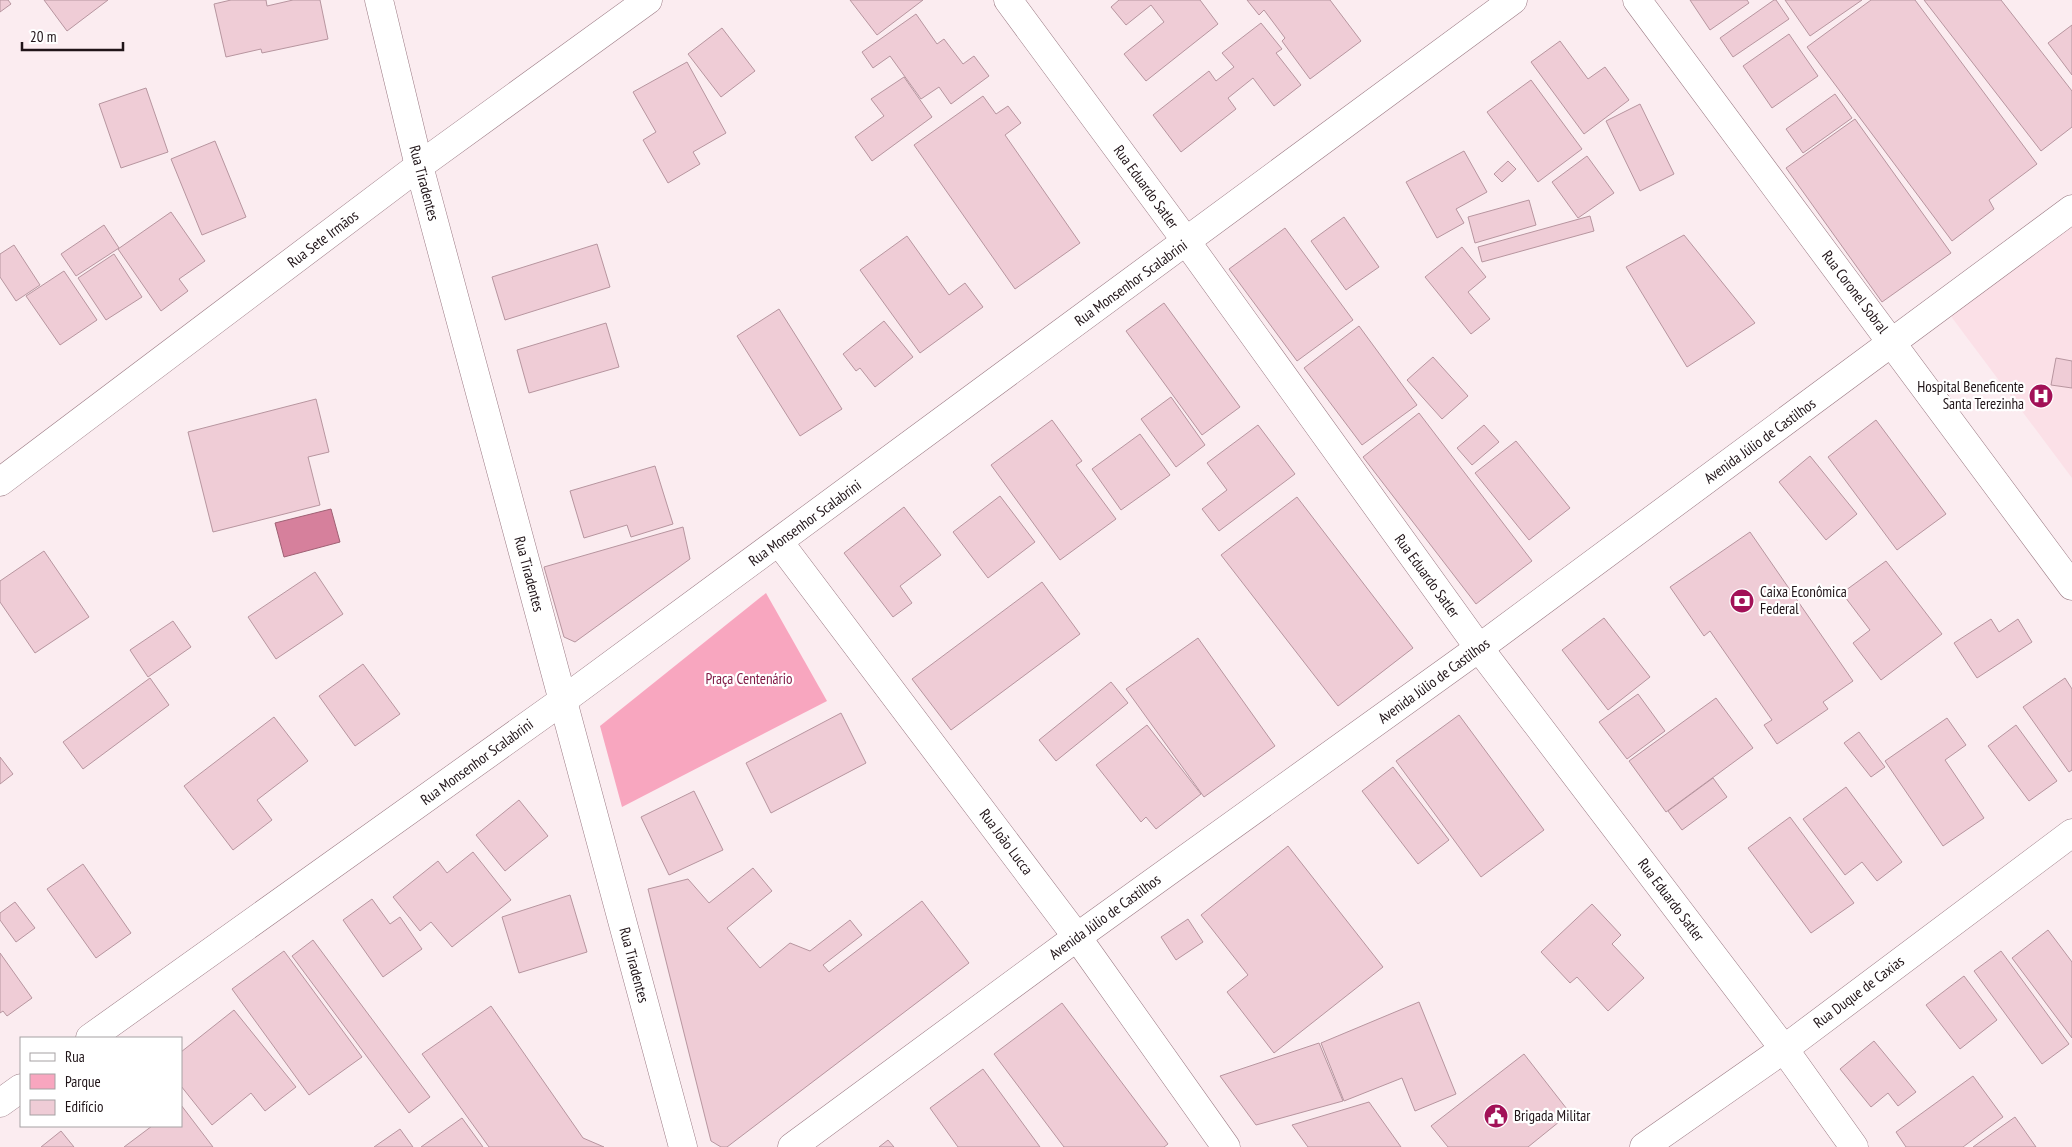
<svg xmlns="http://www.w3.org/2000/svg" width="2072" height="1147" viewBox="0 0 2072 1147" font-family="'PT Sans Narrow',sans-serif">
  <rect width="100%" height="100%" fill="#fbecf0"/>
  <polygon fill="#fbe0e7" points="2072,224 2072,478 1950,315"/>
  <polygon fill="#f8a6bf" points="766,593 827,701 622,807 600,726"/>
  <polygon fill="#d6809c" stroke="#9f6074" points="331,509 340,542 284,557 275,523"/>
  <g fill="#efccd6" stroke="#b7959f">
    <polygon points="0,0 8,0 11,4 0,12"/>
    <polygon points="44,0 108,0 67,31"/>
    <polygon points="231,0 266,0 267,6 293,0 320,0 328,39 262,53 261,49 226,57 214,4"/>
    <polygon points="850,0 923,0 877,35"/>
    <polygon points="1119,0 1200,0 1218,24 1146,81 1124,54 1164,22 1151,5 1126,25 1111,7"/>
    <polygon points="1247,0 1330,0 1361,41 1310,79 1282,41 1285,38 1264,10 1259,15"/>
    <polygon points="1690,0 1747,0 1749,3 1710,30"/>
    <polygon points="1774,0 1776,0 1789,19 1733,57 1720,38"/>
    <polygon points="1785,0 1862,0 1810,36"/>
    <polygon points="1871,0 1915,0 2037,164 1989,200 1994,209 1952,241 1807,47"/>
    <polygon points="1924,0 2001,0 2072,91 2072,127 2041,151"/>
    <polygon points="916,14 937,44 944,39 963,64 974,56 989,76 951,104 939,87 921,99 890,56 873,68 862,52"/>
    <polygon points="1261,23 1282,49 1276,53 1301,85 1274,106 1253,78 1228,98 1236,109 1181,152 1153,115 1209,71 1216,81 1234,67 1222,53"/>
    <polygon points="2072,25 2072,75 2048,43"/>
    <polygon points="722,28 755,71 721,97 688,54"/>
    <polygon points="1789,34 1818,76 1772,108 1743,66"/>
    <polygon points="1560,41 1588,79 1605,67 1629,100 1584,134 1531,62"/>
    <polygon points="687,62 726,133 693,152 700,164 668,183 643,140 656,132 633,92"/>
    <polygon points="904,77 932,117 872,161 855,137 884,116 871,99"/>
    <polygon points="1531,80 1582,149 1538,182 1487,112"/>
    <polygon points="146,88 168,152 121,168 99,104"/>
    <polygon points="1835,94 1852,118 1803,153 1786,129"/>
    <polygon points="983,96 996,114 1008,106 1021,123 1005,135 1080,243 1015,289 914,145"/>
    <polygon points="1640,104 1674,174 1640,191 1606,121"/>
    <polygon points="1855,119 1951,253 1882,302 1786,168"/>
    <polygon points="215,141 246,217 202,235 171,159"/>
    <polygon points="1464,151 1487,192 1456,209 1464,223 1437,238 1406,182"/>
    <polygon points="1587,156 1614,193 1578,218 1552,182"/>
    <polygon points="1508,161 1516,169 1502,182 1494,174"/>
    <polygon points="1529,200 1536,225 1475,243 1468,217"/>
    <polygon points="171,212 205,261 179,279 188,291 161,311 118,249"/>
    <polygon points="1590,216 1594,231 1482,262 1478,247"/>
    <polygon points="1344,217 1379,267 1346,290 1311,241"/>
    <polygon points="104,225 119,248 76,276 61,254"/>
    <polygon points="1285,228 1353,320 1297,361 1229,269"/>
    <polygon points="1684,235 1755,323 1687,367 1626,267"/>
    <polygon points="907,236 949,295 965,283 983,307 920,353 860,270"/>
    <polygon points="597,244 610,287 505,320 492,277"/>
    <polygon points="14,245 40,285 16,301 0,277 0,254"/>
    <polygon points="1462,247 1486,277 1468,292 1490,319 1471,334 1425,277"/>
    <polygon points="114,254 142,297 106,320 78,278"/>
    <polygon points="64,271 97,320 60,345 26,296"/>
    <polygon points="1164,303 1240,407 1202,435 1126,331"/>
    <polygon points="779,309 842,409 800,436 737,336"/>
    <polygon points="884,321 913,357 875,387 860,368 856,371 843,354"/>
    <polygon points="606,323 619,367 529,393 517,350"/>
    <polygon points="1359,326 1417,405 1362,445 1304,368"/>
    <polygon points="1433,357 1468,396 1442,419 1407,380"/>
    <polygon points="2056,358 2072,361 2072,388 2051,385"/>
    <polygon points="1171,397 1205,445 1176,467 1141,419"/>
    <polygon points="316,399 329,452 308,457 320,505 213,532 188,432"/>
    <polygon points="1419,413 1532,561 1476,604 1363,457"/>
    <polygon points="1052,420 1082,461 1076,465 1116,519 1060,560 991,465"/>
    <polygon points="1876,420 1946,514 1897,550 1828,457"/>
    <polygon points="1258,425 1295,474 1219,531 1202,509 1227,490 1207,463"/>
    <polygon points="1484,425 1499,442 1472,465 1457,448"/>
    <polygon points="1140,434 1170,475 1121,510 1092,469"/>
    <polygon points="1516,441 1570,508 1529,540 1475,473"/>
    <polygon points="1810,456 1857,514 1826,540 1779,482"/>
    <polygon points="655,466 673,524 631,537 627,525 584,538 570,491"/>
    <polygon points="1000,496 1035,542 988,578 953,532"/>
    <polygon points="1297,497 1413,648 1338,706 1221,555"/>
    <polygon points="904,507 941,555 900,586 912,603 893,617 844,553"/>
    <polygon points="683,527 690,559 575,642 564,637 544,567"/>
    <polygon points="1750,532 1853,681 1823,702 1828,709 1777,744 1764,725 1772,720 1710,631 1704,636 1670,587"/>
    <polygon points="44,551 89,617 35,653 0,602 0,581"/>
    <polygon points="1886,561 1942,634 1881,680 1853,643 1870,630 1842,593"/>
    <polygon points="315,572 343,614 276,659 248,617"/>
    <polygon points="1042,582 1080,634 951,730 912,679"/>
    <polygon points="1604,618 1650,677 1608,710 1562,650"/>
    <polygon points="1991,619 1999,632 2018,619 2032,642 1977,678 1954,643"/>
    <polygon points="173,621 191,647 148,677 130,650"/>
    <polygon points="1198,638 1275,746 1204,797 1126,689"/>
    <polygon points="363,664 400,714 355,746 319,696"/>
    <polygon points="150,678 169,705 83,769 63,742"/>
    <polygon points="2065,678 2072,689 2072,770 2069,772 2023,707"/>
    <polygon points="1111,682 1128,703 1056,761 1039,740"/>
    <polygon points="1638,694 1665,731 1627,759 1599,722"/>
    <polygon points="1716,698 1753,748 1666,812 1629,761"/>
    <polygon points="841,713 866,763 771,813 746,763"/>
    <polygon points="1459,715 1544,830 1481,877 1396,761"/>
    <polygon points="274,717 308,761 257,800 272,820 233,850 184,786"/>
    <polygon points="1947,718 1966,745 1945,760 1984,818 1943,846 1885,761"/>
    <polygon points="1147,725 1201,794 1156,829 1146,817 1141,822 1096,765"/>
    <polygon points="2016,725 2057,781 2029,801 1988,746"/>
    <polygon points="1859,732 1885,767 1871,777 1844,743"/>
    <polygon points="0,757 13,774 0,784"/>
    <polygon points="1393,767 1449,840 1418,864 1362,791"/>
    <polygon points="1713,778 1727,797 1682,830 1668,811"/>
    <polygon points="1846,787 1902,862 1877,881 1862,862 1845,875 1803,819"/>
    <polygon points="694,791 723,850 669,875 641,817"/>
    <polygon points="519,800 548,836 505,871 476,835"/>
    <polygon points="1790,817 1854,903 1811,933 1748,848"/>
    <polygon points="1288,846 1383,967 1274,1053 1227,992 1248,975 1201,915"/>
    <polygon points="473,852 511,900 452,947 431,922 420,931 393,897 438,861 447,873"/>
    <polygon points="83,864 131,933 96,958 47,889"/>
    <polygon points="753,868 772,891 727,928 760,968 790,943 810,951 850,920 862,935 823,965 829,972 922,901 969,963 727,1147 721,1147 711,1141 648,889 688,879 709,903"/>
    <polygon points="570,895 587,952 519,973 502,917"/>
    <polygon points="372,899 390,924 400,917 422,949 383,977 343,920"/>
    <polygon points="15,902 35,928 16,942 0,920 0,913"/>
    <polygon points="1592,904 1621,935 1612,944 1644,978 1608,1011 1577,977 1570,983 1541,952"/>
    <polygon points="1188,919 1203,942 1176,960 1161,937"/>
    <polygon points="2048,930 2072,962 2072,1038 2012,958"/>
    <polygon points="313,940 430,1097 409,1113 292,956"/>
    <polygon points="284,951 362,1057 309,1095 232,989"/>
    <polygon points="2001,951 2069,1044 2042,1064 1974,971"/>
    <polygon points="0,953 32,998 7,1016 3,1011 0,1013"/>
    <polygon points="1964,976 1997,1020 1960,1049 1926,1005"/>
    <polygon points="1419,1002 1456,1094 1415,1111 1402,1078 1344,1101 1321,1043"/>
    <polygon points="1062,1003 1168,1144 1164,1147 1064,1147 994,1054"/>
    <polygon points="491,1006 583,1138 604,1147 489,1147 422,1054"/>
    <polygon points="234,1010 296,1087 265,1111 251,1093 212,1125 181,1086 181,1052"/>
    <polygon points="1874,1041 1916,1092 1898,1106 1888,1093 1871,1107 1840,1069"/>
    <polygon points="1319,1043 1343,1101 1256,1125 1220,1076"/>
    <polygon points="1524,1054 1570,1113 1528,1147 1448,1147 1431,1126"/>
    <polygon points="983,1069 1040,1147 958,1147 930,1108"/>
    <polygon points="1973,1076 2003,1117 1963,1147 1906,1147 1896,1132"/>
    <polygon points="1369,1102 1401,1147 1308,1147 1292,1125"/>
    <polygon points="181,1105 213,1147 124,1147 152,1126 181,1126"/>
    <polygon points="2015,1117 2036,1147 1973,1147"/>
    <polygon points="462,1118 483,1147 421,1147"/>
    <polygon points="400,1129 413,1147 374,1147"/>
    <polygon points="61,1131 74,1147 41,1147"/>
    <polygon points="888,1140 894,1147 879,1147"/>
  </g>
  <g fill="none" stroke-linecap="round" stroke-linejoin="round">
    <defs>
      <g id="minor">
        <polyline points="379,0 419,166 683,1147"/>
        <polyline points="1008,0 1186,241 1479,648 1784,1049 1854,1147"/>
        <polyline points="1637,0 2072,586"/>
        <polyline points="0,482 419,166 648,0"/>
        <polyline points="779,542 1077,937 1226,1147"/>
        <polyline points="90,1038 562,701 1513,0"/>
        <polyline points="0,1103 21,1088"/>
        <polyline points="792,1147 1077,937 1479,648 2072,209"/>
        <polyline points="1644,1147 1784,1049 2072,833"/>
      </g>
    </defs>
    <use href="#minor" stroke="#9b7a84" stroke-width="29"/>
    <use href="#minor" stroke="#fff" stroke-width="28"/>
  </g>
  <defs>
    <symbol id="hospital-disc" viewBox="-11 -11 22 22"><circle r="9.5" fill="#a21157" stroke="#fff"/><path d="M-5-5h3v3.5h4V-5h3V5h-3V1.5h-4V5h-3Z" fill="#fff"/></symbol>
    <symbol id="bank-disc" viewBox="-11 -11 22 22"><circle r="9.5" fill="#a21157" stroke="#fff"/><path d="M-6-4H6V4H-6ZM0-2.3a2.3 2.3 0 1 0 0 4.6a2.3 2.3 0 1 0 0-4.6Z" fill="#fff"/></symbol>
    <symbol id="civic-disc" viewBox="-11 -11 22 22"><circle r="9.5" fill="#a21157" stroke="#fff"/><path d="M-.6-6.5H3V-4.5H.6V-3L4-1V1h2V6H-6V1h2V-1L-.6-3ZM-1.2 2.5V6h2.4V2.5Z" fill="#fff"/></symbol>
  </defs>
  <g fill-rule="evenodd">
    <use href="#hospital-disc" x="2027" y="382" width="28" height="28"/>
    <use href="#bank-disc" x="1728" y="587" width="28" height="28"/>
    <use href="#civic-disc" x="1482" y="1102" width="28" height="28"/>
  </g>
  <g text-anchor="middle" stroke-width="4.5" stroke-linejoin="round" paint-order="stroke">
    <g font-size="15" fill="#201418" stroke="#fff">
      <text transform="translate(424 183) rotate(75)" y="5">Rua Tiradentes</text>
      <text transform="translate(1146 187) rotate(54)" y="5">Rua Eduardo Satler</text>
      <text transform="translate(323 239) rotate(-37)" y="5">Rua Sete Irmãos</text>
      <text transform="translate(1131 283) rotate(-36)" y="5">Rua Monsenhor Scalabrini</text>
      <text transform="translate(1855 292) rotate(53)" y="5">Rua Coronel Sobral</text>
      <text transform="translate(1760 441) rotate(-36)" y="5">Avenida Júlio de Castilhos</text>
      <text transform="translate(805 523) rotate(-36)" y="5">Rua Monsenhor Scalabrini</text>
      <text transform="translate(529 574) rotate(75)" y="5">Rua Tiradentes</text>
      <text transform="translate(1427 576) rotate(54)" y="5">Rua Eduardo Satler</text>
      <text transform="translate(1434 681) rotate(-36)" y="5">Avenida Júlio de Castilhos</text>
      <text transform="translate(477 762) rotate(-36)" y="5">Rua Monsenhor Scalabrini</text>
      <text transform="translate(1006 842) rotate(53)" y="5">Rua João Lucca</text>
      <text transform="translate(1671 900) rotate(53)" y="5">Rua Eduardo Satler</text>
      <text transform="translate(1105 917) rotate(-36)" y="5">Avenida Júlio de Castilhos</text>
      <text transform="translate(634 965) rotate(75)" y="5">Rua Tiradentes</text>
      <text transform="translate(1859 992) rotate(-37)" y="5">Rua Duque de Caxias</text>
    </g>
    <g font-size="15" fill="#201418" stroke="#fff" text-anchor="start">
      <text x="2024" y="392" text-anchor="end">Hospital Beneficente<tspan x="2024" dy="17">Santa Terezinha</tspan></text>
      <text x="1760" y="597">Caixa Econômica<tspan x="1760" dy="17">Federal</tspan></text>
      <text x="1514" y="1121">Brigada Militar</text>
    </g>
    <g font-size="15" fill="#821d48" stroke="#fff">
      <text x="749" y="684">Praça Centenário</text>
    </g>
  </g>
  <rect x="20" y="1037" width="162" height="90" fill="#ffffff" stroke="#a6a1a3"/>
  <rect x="30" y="1053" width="25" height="8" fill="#ffffff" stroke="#a6a1a3"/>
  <text x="65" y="1062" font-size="15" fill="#201418">Rua</text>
  <rect x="30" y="1074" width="25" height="15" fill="#f8a6bf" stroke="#a6a1a3"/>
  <text x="65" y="1087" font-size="15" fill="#201418">Parque</text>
  <rect x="30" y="1100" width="25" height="15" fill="#efccd6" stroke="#a6a1a3"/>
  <text x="65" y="1112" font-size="15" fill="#201418">Edifício</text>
  <path d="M22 42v8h101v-8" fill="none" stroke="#201418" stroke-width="2.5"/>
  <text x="30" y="42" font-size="15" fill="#201418" stroke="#ffffff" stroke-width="4" paint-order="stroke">20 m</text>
</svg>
